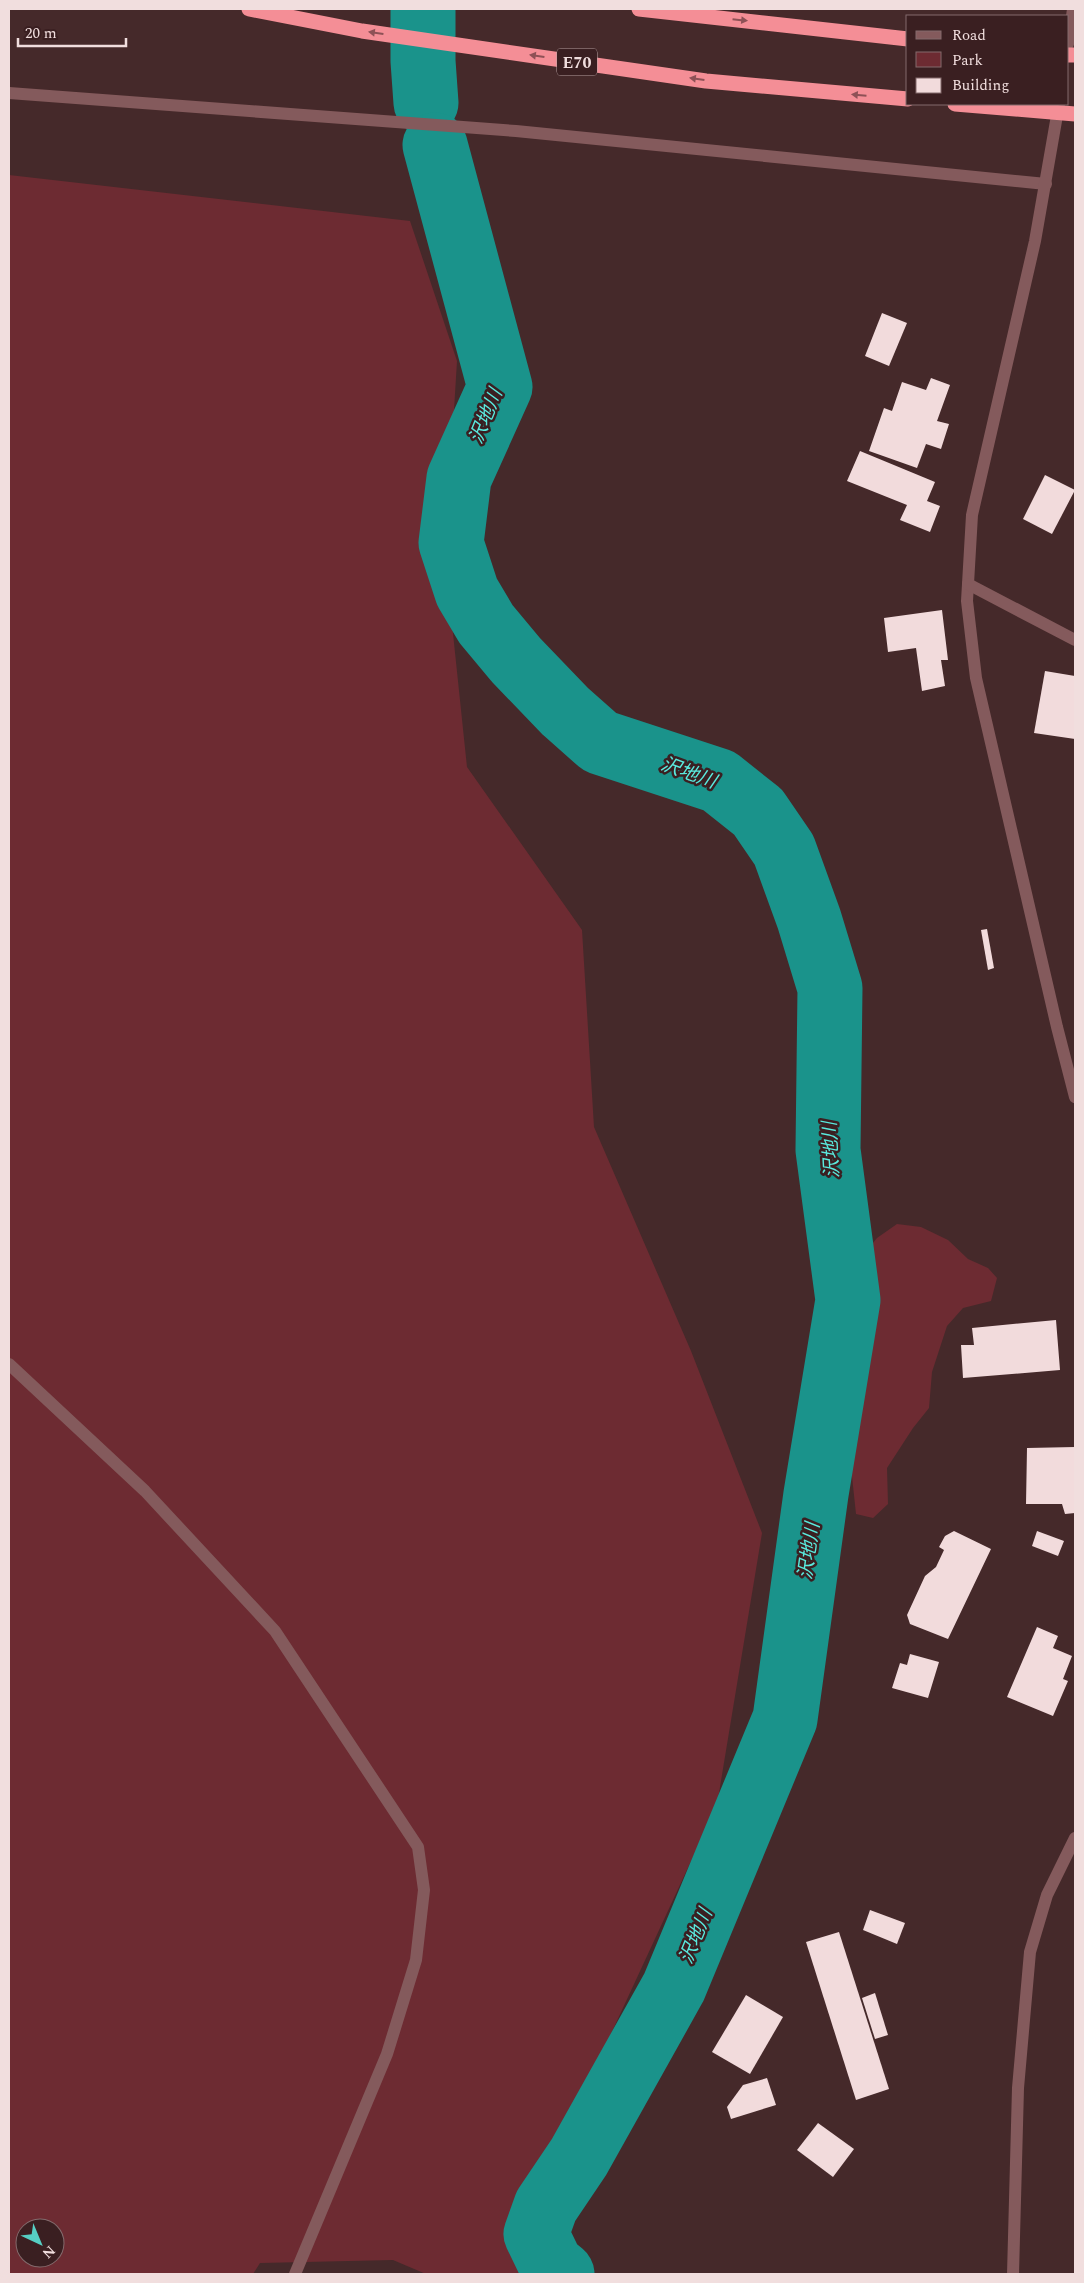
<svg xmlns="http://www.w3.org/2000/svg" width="1084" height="2283" viewBox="0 0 1084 2283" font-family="Spectral,'Noto Sans JP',serif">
  <rect width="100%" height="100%" fill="#45292a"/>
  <g fill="#6d2b32" fill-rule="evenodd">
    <path d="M9,175L410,221L457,361L445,557L467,767L582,930L594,1127L691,1351L762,1533L717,1805L571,2120L519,2209L522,2261L539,2274H426L393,2260L260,2263L253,2274H9ZM25,2228H55V2258H25Z"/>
    <polygon points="897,1224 921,1227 948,1240 968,1259 988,1268 997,1278 991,1301 963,1308 947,1326 932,1372 929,1408 913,1428 887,1468 888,1504 873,1518 856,1514 851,1467 853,1413 867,1352 860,1304 867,1278 864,1254 877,1238"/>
  </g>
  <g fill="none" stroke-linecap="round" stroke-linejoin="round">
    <g stroke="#1a938b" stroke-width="65">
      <polyline points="423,9 423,61 426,103"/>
      <polyline points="435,145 500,387 459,478 451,543 467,592 486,624 516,660 565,711 600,742 719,781 758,812 784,850 809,919 830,988 828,1150 848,1300 816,1494 785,1719 674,1987 579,2157 546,2206 536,2234 551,2265 562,2274"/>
    </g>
  </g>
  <g fill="#f2dbdc">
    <polygon points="882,313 907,323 889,366 865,356"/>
    <polygon points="931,378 950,385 937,421 949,424 941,449 926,444 917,468 869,451 884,408 892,411 902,382 926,390"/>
    <polygon points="860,451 935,482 927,501 940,506 930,532 900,520 907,505 847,481"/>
    <polygon points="1045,475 1075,490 1052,534 1023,519"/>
    <polygon points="942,610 948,660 941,660 945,686 922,691 916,648 888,652 884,618"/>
    <polygon points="1045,671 1075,676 1075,739 1034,733"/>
    <polygon points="987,929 994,968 988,970 981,930"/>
    <polygon points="1056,1320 1060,1370 963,1378 961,1345 974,1345 972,1328"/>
    <polygon points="1075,1447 1075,1513 1065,1514 1062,1504 1026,1504 1027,1448"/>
    <polygon points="954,1531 991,1549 948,1639 910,1624 907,1615 925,1576 936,1567 944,1550 939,1547 945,1536"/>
    <polygon points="1037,1531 1064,1541 1058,1556 1032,1546"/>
    <polygon points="1037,1627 1058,1636 1053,1648 1072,1656 1063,1679 1068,1681 1053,1716 1007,1697"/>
    <polygon points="910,1654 939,1662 928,1698 892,1688 900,1663 907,1665"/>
    <polygon points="870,1910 905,1923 897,1944 863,1930"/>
    <polygon points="839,1932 889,2089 856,2100 806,1942"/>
    <polygon points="875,1993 888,2035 875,2039 862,1998"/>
    <polygon points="746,1995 783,2017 750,2074 712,2052"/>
    <polygon points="767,2078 776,2105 731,2119 727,2107 743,2085"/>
    <polygon points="818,2123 854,2149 833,2177 797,2150"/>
  </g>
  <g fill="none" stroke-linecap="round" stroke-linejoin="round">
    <g stroke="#845a5c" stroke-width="12">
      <polyline points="1068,44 1073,9"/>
      <polyline points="9,93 516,131 1046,184"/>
      <polyline points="1059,104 1035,241 972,515 967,601 976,678 1057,1027 1075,1097"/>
      <polyline points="968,584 1075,640"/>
      <polyline points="9,1364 145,1491 275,1631 418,1847 424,1890 416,1960 387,2054 295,2274"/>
      <polyline points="1013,2274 1018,2088 1030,1952 1047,1895 1075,1838"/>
    </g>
    <g stroke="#f48e96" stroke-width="15">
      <polyline points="249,9 362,31 706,81 908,99"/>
      <polyline points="639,9 908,39"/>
      <polyline points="1068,55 1075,55"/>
    </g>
    <polyline stroke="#f48e96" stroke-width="15" points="955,104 1075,114"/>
  </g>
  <defs><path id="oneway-solid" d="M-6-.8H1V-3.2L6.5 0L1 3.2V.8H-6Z" transform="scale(1.25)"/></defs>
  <g fill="#8e5156">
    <use href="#oneway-solid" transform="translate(740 20) rotate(6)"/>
    <use href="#oneway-solid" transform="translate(376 33) rotate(-172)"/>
    <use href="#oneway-solid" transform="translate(537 56) rotate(-172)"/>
    <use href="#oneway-solid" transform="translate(697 79) rotate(-172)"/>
    <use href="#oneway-solid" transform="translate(859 95) rotate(-175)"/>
  </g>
  <g text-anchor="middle" stroke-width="5" stroke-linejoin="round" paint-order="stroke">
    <rect fill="#3a1f21" stroke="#baa5a5" stroke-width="1" x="557" y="48.5" width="40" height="27" rx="4"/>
    <g font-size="16" font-weight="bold" fill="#f1dede">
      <text x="577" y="68">E70</text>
    </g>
    <g font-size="19" font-style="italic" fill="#5aeade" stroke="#3a1f21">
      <text transform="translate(485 416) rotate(-68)" y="7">沢地川</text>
      <text transform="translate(689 772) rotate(20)" y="7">沢地川</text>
      <text transform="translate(830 1150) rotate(-93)" y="7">沢地川</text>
      <text transform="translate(808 1551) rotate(-82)" y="7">沢地川</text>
      <text transform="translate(695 1936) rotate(-68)" y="7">沢地川</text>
    </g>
  </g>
  <rect width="1084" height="2283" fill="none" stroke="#f1dede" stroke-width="20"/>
  <rect x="906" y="15" width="162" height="90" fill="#3a1f21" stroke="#836b6d"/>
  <rect x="916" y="31" width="25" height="8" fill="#845a5c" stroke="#836b6d"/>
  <text x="952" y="40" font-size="15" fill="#f1dede">Road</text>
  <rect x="916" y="52" width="25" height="15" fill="#6d2b32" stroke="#836b6d"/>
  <text x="952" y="65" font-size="15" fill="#f1dede">Park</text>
  <rect x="916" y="78" width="25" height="15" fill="#f2dbdc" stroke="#836b6d"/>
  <text x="952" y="90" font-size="15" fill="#f1dede">Building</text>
  <g transform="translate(40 2243) rotate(136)"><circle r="24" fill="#3a1f21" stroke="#836b6d"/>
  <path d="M0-4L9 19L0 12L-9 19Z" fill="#56cec3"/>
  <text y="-8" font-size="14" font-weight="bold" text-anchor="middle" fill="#f1dede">N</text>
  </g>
  <path d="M18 38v8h108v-8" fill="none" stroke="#f1dede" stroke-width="2.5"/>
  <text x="25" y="38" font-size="15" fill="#f1dede" stroke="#3a1f21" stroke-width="4" paint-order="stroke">20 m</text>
</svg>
